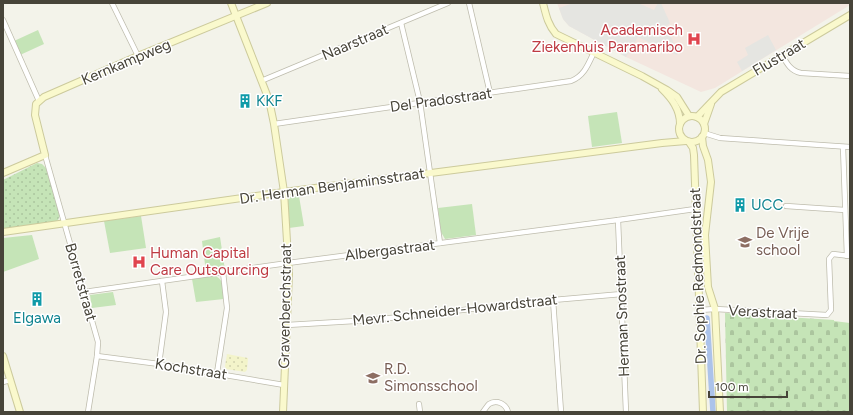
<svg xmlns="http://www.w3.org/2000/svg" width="853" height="415" viewBox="0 0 853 415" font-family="Figtree,sans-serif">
  <defs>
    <pattern id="sand-dots" width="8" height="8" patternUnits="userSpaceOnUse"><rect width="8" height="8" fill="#f3f4ca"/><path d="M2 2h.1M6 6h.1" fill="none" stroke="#d2d2ae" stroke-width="1.8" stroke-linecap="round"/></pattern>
    <pattern id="cemetery-stones" width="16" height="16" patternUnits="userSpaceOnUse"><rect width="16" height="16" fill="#c5e4b7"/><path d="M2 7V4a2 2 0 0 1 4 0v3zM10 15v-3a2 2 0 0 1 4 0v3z" fill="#abc59e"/></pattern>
    <pattern id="park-dots" width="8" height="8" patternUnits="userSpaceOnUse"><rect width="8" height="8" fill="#c5e4b7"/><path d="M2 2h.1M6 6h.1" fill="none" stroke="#abc59e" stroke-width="1.8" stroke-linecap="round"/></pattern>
  </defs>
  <rect width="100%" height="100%" fill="#f3f3ea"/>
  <polygon fill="#f3e6df" points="557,3 850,3 850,5 715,88 701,92 626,57 569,26 563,19"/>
  <g fill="#c5e4b7">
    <polygon points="38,30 44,44 20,55 14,41"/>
    <polygon points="617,112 622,143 592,147 588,116"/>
    <polygon points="299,196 304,226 289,228 287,201 290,197"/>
    <polygon points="472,204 476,235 445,239 441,232 438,208"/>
    <polygon points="141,216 146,248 110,253 104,221"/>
    <polygon points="32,235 39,259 3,272 3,238"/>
    <polygon points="220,237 225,270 206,272 202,241"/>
    <path d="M215,276C225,280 223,290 224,299L196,302L192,279Z"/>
    <polygon points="113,292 116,305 92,308 90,295"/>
  </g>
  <polygon fill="url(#sand-dots)" points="227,354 248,358 247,370 245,372 226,369 225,366"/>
  <polygon fill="url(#cemetery-stones)" points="725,313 834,320 834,321 850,323 850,412 727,412"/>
  <polygon fill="url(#park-dots)" points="37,163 42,164 48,170 60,215 58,220 55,223 3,231 3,180"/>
  <g fill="#e5e5e1">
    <polygon points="573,3 638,3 654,10 658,3 661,3 670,23 666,26 676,48 681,46 677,55 638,37 626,57 569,26 563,19 559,8"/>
    <polygon points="768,35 776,50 742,71 737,62 748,55 745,48"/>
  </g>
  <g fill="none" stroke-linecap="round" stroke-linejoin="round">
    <polyline stroke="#acc3ea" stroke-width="5.5" points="707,318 713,412"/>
    <defs>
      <g id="street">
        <polyline points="112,3 138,56"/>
        <polyline points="469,3 490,93"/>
        <polyline points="3,20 39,101"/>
        <polyline points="401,23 420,102 440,243"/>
        <path d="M782,55C787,64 791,71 801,73L850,76"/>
        <polyline points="261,81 448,3"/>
        <path d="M274,124L571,81C584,76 588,65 594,52"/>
        <polyline points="704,133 720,138 850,147"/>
        <polyline points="843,147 847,256"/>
        <polyline points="45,155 98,342 97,356 88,412"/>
        <polyline points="786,206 845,210"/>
        <polyline points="618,220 626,412"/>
        <polyline points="84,292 288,263 618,220 695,209"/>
        <polyline points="553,300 561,412"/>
        <polyline points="700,310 715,309 827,315 831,310 829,259 833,254 850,256"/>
        <polyline points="287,325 372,320 553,300 622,294"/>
        <polyline points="97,356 159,364 284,385"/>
        <polyline points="159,364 166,312 162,281"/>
        <polyline points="217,373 227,308 223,272"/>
        <polyline points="3,382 10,380"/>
        <polyline points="419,404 420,412"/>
        <path d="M483,412C485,409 487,406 489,404C497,399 506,404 508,412"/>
      </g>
      <g id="secondary">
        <polyline points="231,3 269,100 274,124 284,192 289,274 283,412"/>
        <path d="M543,3C546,15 548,25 556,34L642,76L667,90L677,97L689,116"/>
        <path d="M662,89C672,99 680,109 680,124"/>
        <circle cx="692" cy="129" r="13"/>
        <polyline points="697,117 721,92 850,15"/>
        <polyline points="704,124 711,104"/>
        <polyline points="702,137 703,146 708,160 711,182 705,235 708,287 715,309 720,412"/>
        <polyline points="689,142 693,148 694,155 703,412"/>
        <polyline points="3,173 45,155 35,115 36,104 44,97 138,56 267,3"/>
        <polyline points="3,232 284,192 662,143 686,141"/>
        <polyline points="3,356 20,412"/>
      </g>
    </defs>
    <use href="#street" stroke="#bebcad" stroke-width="6"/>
    <use href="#secondary" stroke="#ccca9c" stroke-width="8"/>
    <use href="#street" stroke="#fff" stroke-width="4.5"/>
    <use href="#secondary" stroke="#faf9cd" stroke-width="6"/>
  </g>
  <defs>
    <symbol id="hospital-bare" viewBox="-9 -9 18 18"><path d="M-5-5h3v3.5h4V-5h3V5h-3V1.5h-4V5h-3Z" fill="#e0444e" stroke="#fff" stroke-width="2.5" paint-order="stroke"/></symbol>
    <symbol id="building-bare" viewBox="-9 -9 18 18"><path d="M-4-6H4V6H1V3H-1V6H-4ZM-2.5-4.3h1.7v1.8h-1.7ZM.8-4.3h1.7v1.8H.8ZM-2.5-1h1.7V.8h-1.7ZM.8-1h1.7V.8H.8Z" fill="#0f9aa8" stroke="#fff" stroke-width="2.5" paint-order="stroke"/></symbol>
    <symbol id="school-bare" viewBox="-9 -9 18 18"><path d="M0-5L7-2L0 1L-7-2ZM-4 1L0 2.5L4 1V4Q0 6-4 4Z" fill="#8d6e63" stroke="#fff" stroke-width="2.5" paint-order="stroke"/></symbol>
  </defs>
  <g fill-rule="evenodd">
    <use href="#hospital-bare" x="684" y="29" width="20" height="20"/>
    <use href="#building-bare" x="235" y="91" width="20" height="20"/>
    <use href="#building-bare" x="730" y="195" width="20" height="20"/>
    <use href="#school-bare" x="735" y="232" width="20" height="20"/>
    <use href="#hospital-bare" x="129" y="252" width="20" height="20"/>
    <use href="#building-bare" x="27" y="289" width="20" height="20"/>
    <use href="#school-bare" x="363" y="368" width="20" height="20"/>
  </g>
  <g text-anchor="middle" stroke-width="3" stroke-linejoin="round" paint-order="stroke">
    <g font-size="15" fill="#be3a42" stroke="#fff" text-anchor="end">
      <text x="683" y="35">Academisch<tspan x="683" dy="17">Ziekenhuis Paramaribo</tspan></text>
      <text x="150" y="258" text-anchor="start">Human Capital<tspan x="150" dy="17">Care Outsourcing</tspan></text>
    </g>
    <g font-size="15" fill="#474439" stroke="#fff">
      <text transform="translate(355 42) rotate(-23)" y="5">Naarstraat</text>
      <text transform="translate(779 57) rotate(-31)" y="5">Flustraat</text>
      <text transform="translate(126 62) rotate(-23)" y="5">Kernkampweg</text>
      <text transform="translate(441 100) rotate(-8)" y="5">Del Pradostraat</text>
      <text transform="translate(332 186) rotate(-8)" y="5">Dr. Herman Benjaminsstraat</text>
      <text transform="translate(390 250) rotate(-7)" y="5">Albergastraat</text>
      <text transform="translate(698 276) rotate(-92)" y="5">Dr. Sophie Redmondstraat</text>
      <text transform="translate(81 282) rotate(74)" y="5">Borretstraat</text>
      <text transform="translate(285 306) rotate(-89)" y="5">Gravenberchstraat</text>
      <text transform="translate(455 310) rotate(-6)" y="5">Mevr. Schneider-Howardstraat</text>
      <text transform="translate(763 312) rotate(3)" y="5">Verastraat</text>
      <text transform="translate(622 316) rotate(-92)" y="5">Herman Snostraat</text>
      <text transform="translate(191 369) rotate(9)" y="5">Kochstraat</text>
    </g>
    <g font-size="15" fill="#0d838f" stroke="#fff" text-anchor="start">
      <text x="256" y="106">KKF</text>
      <text x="751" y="210">UCC</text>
      <text x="37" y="323" text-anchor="middle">Elgawa</text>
    </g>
    <g font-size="15" fill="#785e54" stroke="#fff" text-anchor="start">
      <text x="756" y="238">De Vrije<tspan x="756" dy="17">school</tspan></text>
      <text x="384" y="374">R.D.<tspan x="384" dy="17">Simonsschool</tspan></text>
    </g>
  </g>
  <rect width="853" height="415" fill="none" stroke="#474439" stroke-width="8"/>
  <path d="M709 391v6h78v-6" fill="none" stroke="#474439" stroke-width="2"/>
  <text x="715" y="391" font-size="12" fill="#474439" stroke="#ffffff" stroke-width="3" paint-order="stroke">100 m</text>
</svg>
